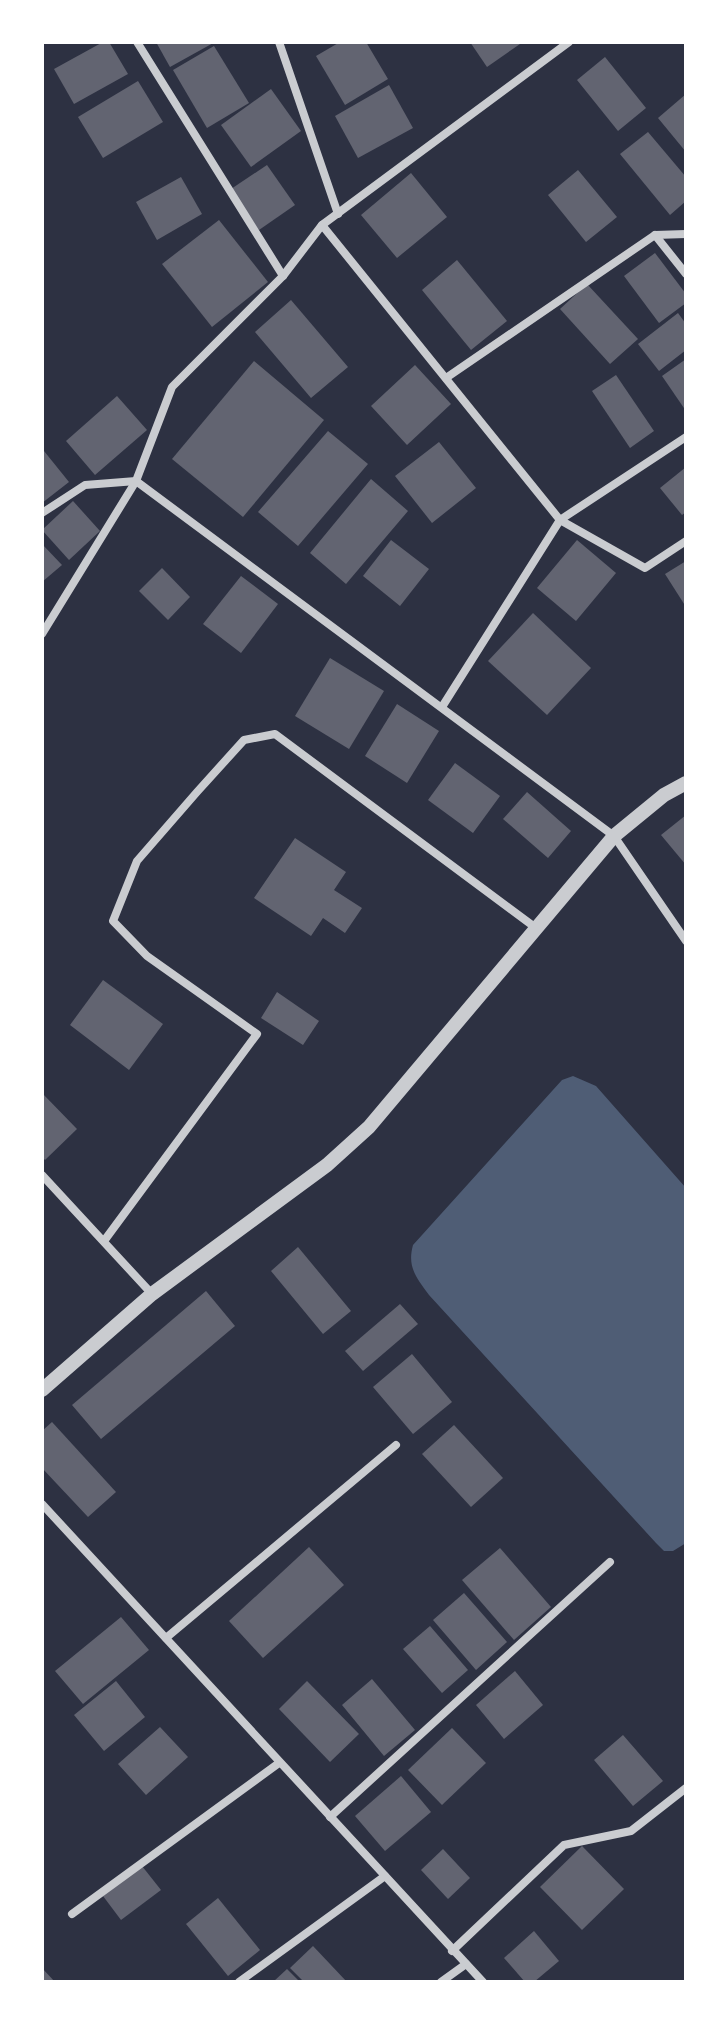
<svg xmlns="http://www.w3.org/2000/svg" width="728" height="2024" viewBox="0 0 728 2024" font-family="'Noto Serif',serif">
  <rect width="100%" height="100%" fill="#2d3142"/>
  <path fill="#4f5d75" d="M573,1076L596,1086L686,1188V1543L673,1551H664L656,1543L429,1295C416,1277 407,1267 413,1245L562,1080Z"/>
  <g fill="#626471">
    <polygon points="103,42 109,42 128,74 74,104 54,69"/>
    <polygon points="156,42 215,42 170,67"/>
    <polygon points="340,42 366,42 388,79 345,105 316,56"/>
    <polygon points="470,42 519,42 520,44 487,67"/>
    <polygon points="214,46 249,103 207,128 173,70"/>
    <polygon points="605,57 646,108 618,131 577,80"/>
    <polygon points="138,81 163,122 103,158 78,117"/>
    <polygon points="389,85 413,128 358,158 335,116"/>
    <polygon points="271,89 301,131 251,167 221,125"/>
    <polygon points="686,94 686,152 658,118"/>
    <polygon points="648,132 686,177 686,201 670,215 620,154"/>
    <polygon points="267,165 295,205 259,230 231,189"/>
    <polygon points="578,170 617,217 586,242 548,195"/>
    <polygon points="411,173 447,217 397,258 361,215"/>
    <polygon points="181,177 202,214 157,240 136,202"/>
    <polygon points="219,220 268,282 212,327 162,264"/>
    <polygon points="655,253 686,294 686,303 659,323 624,276"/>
    <polygon points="457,260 507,321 471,350 422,290"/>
    <polygon points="587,284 638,339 610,364 560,309"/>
    <polygon points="291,300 348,367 311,398 255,332"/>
    <polygon points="678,313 686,324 686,350 659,371 638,344"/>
    <polygon points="686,359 686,411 662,376"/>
    <polygon points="254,361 324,420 243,517 172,459"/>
    <polygon points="415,365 451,404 407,445 371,406"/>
    <polygon points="616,375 654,431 630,448 592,391"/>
    <polygon points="117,396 147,430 95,475 66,441"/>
    <polygon points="328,431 368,464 298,546 258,512"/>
    <polygon points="439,442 476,488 432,523 395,476"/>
    <polygon points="44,451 69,482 42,503 42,452"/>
    <polygon points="686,467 686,512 682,515 660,488"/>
    <polygon points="371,479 408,511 346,584 310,553"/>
    <polygon points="73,501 100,531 69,560 42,530"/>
    <polygon points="391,540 429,569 400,606 363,576"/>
    <polygon points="577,540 616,573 576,621 537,588"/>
    <polygon points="42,544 62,565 42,582"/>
    <polygon points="686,561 686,607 665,574"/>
    <polygon points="162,568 190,597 168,620 139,591"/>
    <polygon points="241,576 278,604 241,653 203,624"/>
    <polygon points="533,613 591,668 547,715 488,661"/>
    <polygon points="330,658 384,691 349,749 295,716"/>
    <polygon points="397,704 439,731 407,783 365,756"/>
    <polygon points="455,763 500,796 473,833 428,800"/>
    <polygon points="527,792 571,831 548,858 503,819"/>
    <polygon points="686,815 686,865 661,835"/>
    <polygon points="295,838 346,872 334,890 362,908 345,933 323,918 311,936 254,898"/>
    <polygon points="103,980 163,1024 129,1070 70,1025"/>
    <polygon points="277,992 319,1021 303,1045 261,1018"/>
    <polygon points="42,1093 77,1129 45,1160 42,1157"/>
    <polygon points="298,1247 351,1311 323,1334 271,1271"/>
    <polygon points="206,1291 235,1326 101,1439 72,1405"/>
    <polygon points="400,1304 418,1324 363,1371 345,1351"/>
    <polygon points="412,1354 452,1402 413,1434 373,1387"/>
    <polygon points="52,1422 116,1492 88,1517 42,1468 42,1431"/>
    <polygon points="454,1425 503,1478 471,1507 422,1454"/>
    <polygon points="309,1547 344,1585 263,1658 229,1621"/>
    <polygon points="500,1548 551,1607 514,1640 462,1580"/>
    <polygon points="464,1593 507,1642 476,1670 433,1620"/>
    <polygon points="121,1617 149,1650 83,1704 55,1671"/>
    <polygon points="430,1626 468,1670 442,1693 403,1649"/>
    <polygon points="515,1671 543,1705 504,1739 476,1705"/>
    <polygon points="372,1679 415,1730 384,1756 342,1705"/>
    <polygon points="116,1681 145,1717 104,1751 74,1715"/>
    <polygon points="307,1681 359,1734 330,1762 279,1709"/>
    <polygon points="160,1727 188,1757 146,1795 118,1764"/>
    <polygon points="452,1728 486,1763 442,1805 408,1770"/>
    <polygon points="623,1735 663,1781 633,1806 594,1760"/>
    <polygon points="401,1776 431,1812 385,1851 355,1816"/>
    <polygon points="582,1846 624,1889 582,1930 540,1887"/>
    <polygon points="443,1849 470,1878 448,1899 421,1870"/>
    <polygon points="142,1866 161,1890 121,1920 103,1896"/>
    <polygon points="218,1898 260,1950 228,1976 186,1924"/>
    <polygon points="534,1931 559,1961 534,1982 525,1982 504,1958"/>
    <polygon points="313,1946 347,1982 304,1982 290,1968"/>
    <polygon points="42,1968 55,1982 42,1982"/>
    <polygon points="287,1969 300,1982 273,1982"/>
  </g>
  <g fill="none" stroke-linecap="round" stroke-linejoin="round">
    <g stroke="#caccd0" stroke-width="8">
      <polyline points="137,42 283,276"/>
      <polyline points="279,42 338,214"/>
      <polyline points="322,225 560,520 645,568 686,541"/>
      <polyline points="655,235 686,274"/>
      <polyline points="446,378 655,235 686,234"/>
      <polyline points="42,513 85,485 136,481 614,836 686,941"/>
      <polyline points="42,634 136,481 172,387 283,276 322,225 569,42"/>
      <polyline points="442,707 560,520 686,437"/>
      <polyline points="42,1175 152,1294"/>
      <polyline points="104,1241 257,1034 147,956 113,921 137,861 197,792 244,740 275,734 536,928"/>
      <polyline points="42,1504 483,1982"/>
      <polyline points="166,1638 396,1445"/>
      <polyline points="330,1817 610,1562"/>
      <polyline points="72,1914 279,1763"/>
      <polyline points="452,1951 564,1845 631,1831 686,1788"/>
      <polyline points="239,1982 385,1876"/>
      <polyline points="441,1982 466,1964"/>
    </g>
    <polyline stroke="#caccd0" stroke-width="14" points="42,1390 152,1294 327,1165 369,1127 614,836 664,795 686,783"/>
  </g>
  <rect width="728" height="2024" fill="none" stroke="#ffffff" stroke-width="88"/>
</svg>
